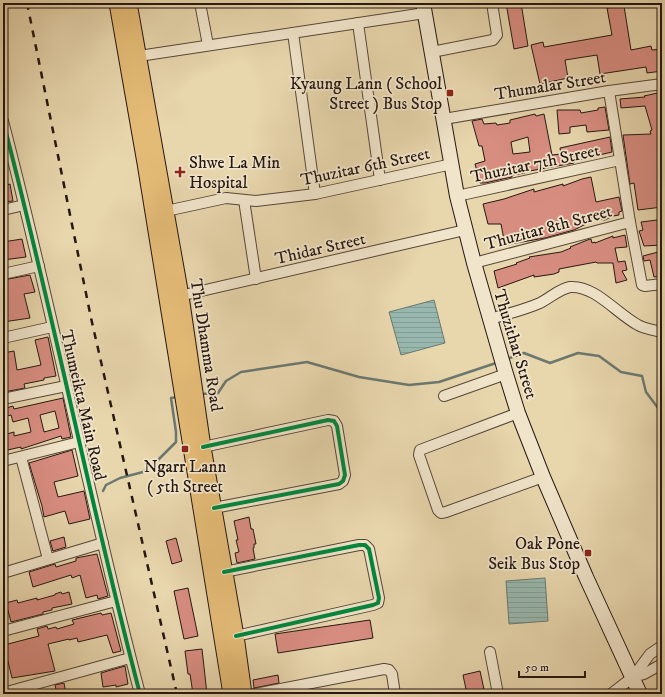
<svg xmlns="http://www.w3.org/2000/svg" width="665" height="697" viewBox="0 0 665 697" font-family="'IM FELL DW Pica',serif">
  <defs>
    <pattern id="water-rules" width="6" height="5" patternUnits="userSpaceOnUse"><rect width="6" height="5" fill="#98b8af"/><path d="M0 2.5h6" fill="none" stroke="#839d96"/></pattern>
  </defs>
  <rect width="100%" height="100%" fill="#e8d6ad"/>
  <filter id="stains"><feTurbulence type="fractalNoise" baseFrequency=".005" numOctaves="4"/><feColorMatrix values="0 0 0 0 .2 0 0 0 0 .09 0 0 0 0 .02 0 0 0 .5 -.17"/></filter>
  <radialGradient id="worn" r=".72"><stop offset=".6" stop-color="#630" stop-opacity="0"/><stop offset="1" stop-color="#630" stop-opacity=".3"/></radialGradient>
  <g fill="url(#water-rules)" stroke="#6a7870">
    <polygon points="434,300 445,343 401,355 389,312"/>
    <polygon points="545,578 548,621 509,624 506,581"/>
  </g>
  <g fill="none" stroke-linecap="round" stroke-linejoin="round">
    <g stroke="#6a7870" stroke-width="2.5">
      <polyline points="507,359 524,353 550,363 578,353 599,356 621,372 642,376 646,392 658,408 662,408"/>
      <polyline points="201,394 218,393 226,381 241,372 307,362 359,377 409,385 439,382 499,362"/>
      <polyline points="103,491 106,485 120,478 143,472 158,460 176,442 176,432 171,398 178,397"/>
    </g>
  </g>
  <g fill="#d88d81" stroke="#251712" fill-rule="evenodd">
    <polygon points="506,3 521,3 528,46 514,49"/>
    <polygon points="624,6 631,50 651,46 652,50 662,49 662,71 647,73 646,67 600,74 597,55 565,60 568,78 540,84 531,45 543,42 544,47 612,35 607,8"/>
    <polygon points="662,92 662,207 638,210 634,183 630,184 623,135 651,134 650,131 652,130 645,106 621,108 620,99 645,97 644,96"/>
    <polygon points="605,107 609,130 587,132 586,125 570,127 570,133 559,134 557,110 580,110 581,113 598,110 598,108"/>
    <path d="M535,114L536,116L544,114L552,155L561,154L560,148L610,137L612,152L574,161V163L524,172L525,173L512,175V177L485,183H480L475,164L485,161L482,146H479L472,121L482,119L484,124L496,123L497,125L510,123V120ZM528,137L530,152L513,154L511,142Z"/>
    <polygon points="591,177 596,202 619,197 622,211 619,212 619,215 613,216 605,220 589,217 590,222 574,230 545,238 505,245 501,224 488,224 483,204 504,199 534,189 534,192 563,184 563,186 582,179"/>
    <polygon points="10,184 13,201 3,202 3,186"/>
    <polygon points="657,220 662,233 662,245 644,246 639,231 643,230 641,222"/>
    <polygon points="625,235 627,247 615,248 618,262 625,261 627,270 622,271 627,280 616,283 613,263 597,263 596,262 559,269 559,272 554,274 534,277 534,275 498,288 494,271 517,264 516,263 530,258 529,257 561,252 571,248 570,247 590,239 591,239 592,243 595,242 595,243 613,236 613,238"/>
    <polygon points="22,239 26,257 3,260 3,242"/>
    <polygon points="662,251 662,276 654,277 650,260 644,261 643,256"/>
    <polygon points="30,275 35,292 24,294 30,318 3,322 3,312 6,311 6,309 7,309 3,294 3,280"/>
    <polygon points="48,337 56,376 44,378 44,380 24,384 25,388 4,392 3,353 14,351 17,370 41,365 35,340"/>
    <path d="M63,398L71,437L62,439L61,436L21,449V447L3,451V435L14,432V436L31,432L28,418L13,422L11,415L3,417V409L13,406L14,409ZM55,411L59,428L44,432L40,415Z"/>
    <polygon points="72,450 78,476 54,482 58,497 84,491 90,519 69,524 65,511 44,517 42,506 29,463"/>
    <polygon points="249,517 251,529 253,529 256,544 254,544 254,548 253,548 255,559 237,563 235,553 239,552 236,540 238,540 234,521"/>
    <polygon points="64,537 66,547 53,551 50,541"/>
    <polygon points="176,538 182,561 172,564 166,541"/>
    <polygon points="97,554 108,596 98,599 97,595 86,598 80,575 72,578 71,575 33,587 29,572 55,564 56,567 76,561 76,558"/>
    <polygon points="188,588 198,636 184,639 174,591"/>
    <polygon points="61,592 62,594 69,592 72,604 52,608 52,610 43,612 43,614 11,622 6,603 17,600 18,603 37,598 37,600 55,595 55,594"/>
    <polygon points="101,613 102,615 111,613 121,651 113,653 107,635 78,642 77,638 69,640 69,639 48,644 55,671 12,678 4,645 39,636 37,629 47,626 48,629 56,627 57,629 74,624 72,620"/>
    <polygon points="370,620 373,638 278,653 275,634"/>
    <polygon points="202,649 207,694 193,694 190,674 188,674 185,651"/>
    <polygon points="125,666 128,684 116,687 116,685 103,687 101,673"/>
    <polygon points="480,671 485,694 467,694 463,675"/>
    <polygon points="278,675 279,683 254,688 253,680"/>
    <polygon points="64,683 66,694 57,694 55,685"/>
  </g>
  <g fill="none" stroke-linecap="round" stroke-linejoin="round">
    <defs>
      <g id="minor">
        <polyline points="200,3 208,45"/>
        <polyline points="358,23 380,180"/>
        <polyline points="293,33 315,194"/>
        <polyline points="432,52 493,40 497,35 492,3"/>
        <polyline points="139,56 425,13"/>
        <polyline points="609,91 630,222 642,285 645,286 662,284"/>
        <polyline points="444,119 609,91 662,84"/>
        <path d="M3,121C53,311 90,504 140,694"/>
        <polyline points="457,196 620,160"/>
        <polyline points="244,200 256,279"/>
        <polyline points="3,210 24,205"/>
        <polyline points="166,211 226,198 256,201 315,194 452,164"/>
        <polyline points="474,263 630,222"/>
        <polyline points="3,274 39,266"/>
        <polyline points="175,297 465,230"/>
        <path d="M490,319C507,314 524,310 540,303C550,298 559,289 570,287C595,285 617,314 638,325C645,329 654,330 662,332"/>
        <polyline points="3,338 52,327"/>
        <polyline points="444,396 506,374"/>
        <polyline points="3,399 66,386"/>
        <polyline points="518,413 420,450 419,455 438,510 441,513 446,512 543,477"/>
        <polyline points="203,447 328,420 334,421 337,426 345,475 343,481 339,484 214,508"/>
        <polyline points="21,457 48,559"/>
        <polyline points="3,461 79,442"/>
        <polyline points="224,572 359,545 365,545 369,549 379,598 378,603 373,605 236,636"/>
        <polyline points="3,573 103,543"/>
        <polyline points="3,631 116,601"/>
        <polyline points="490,652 498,694"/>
        <polyline points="633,677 644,674 662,664"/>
        <polyline points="3,693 130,658"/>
        <polyline points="255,694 384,669 389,670 392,674 395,694"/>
        <polyline points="611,694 633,677 650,654 662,646"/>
      </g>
      <polyline id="secondary" points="423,3 457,196 474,263 505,371 518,413 543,477 586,577 640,694"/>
      <g id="primary">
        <polyline points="117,3 145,163 231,694"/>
        <polyline points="129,3 181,296 203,447 236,636 244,694"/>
      </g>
    </defs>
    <use href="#minor" stroke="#564739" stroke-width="12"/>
    <use href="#secondary" stroke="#251712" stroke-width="16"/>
    <use href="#primary" stroke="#251712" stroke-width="17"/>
    <use href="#minor" stroke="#f0e4ca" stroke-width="10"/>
    <use href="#secondary" stroke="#f0e4ca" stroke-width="14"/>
    <use href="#primary" stroke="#e4bb76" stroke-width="15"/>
    <polyline stroke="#251712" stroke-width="2.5" stroke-dasharray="7 7" stroke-linecap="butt" points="27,3 91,318 177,694"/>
    <defs>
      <g id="cycleway">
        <path d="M3,121C53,311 90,504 140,694"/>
        <polyline points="203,447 328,420 334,421 337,426 345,475 343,481 339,484 214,508"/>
        <polyline points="224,572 359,545 365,545 369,549 379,598 378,603 373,605 236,636"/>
      </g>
    </defs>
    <use href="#cycleway" stroke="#f0e4ca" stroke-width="6"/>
    <use href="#cycleway" stroke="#00873e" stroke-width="4"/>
  </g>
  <g fill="#8f2418" stroke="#f0e4ca" stroke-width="1.5">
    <rect x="446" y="89" width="8" height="8" rx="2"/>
    <path d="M178 166h4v4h4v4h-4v4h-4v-4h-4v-4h4z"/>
    <rect x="181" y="445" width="8" height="8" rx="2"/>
    <rect x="584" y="549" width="8" height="8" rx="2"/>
  </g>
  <g text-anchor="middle" stroke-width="3.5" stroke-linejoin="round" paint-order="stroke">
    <g font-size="17" fill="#251712" stroke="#f0e4ca" text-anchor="end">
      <text x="442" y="89">Kyaung Lann ( School<tspan x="442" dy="20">Street ) Bus Stop</tspan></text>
      <text x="189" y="168" text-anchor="start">Shwe La Min<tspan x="189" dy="20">Hospital</tspan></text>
      <text x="185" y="472" text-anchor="middle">Ngarr Lann<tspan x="185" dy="20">( 5th Street</tspan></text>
      <text x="580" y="549">Oak Pone<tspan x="580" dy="20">Seik Bus Stop</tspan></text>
    </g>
    <g font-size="17" fill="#251712" stroke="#f0e4ca">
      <text transform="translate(550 85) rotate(-9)" y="6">Thumalar Street</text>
      <text transform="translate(535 163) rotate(-12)" y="6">Thuzitar 7th Street</text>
      <text transform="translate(365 166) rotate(-12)" y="6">Thuzitar 6th Street</text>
      <text transform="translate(548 227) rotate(-15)" y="6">Thuzitar 8th Street</text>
      <text transform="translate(320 248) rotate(-13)" y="6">Thidar Street</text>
      <text transform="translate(516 344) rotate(73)" y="6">Thuzithar Street</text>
      <text transform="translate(207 345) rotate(81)" y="6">Thu Dhamma Road</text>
      <text transform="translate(84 405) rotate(77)" y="6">Thumeikta Main Road</text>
    </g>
  </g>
  <rect width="665" height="697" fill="none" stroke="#e8d6ad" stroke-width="16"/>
  <rect x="4" y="4" width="657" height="689" fill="none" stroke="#251712" stroke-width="2"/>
  <rect x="8" y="8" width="649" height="681" fill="none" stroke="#251712"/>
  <path d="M519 671v6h66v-6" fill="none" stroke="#251712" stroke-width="2"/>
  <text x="525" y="671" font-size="12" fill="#251712" stroke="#f0e4ca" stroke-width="3" paint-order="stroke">50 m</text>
  <rect width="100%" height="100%" filter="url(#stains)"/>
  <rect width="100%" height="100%" fill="url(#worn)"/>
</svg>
